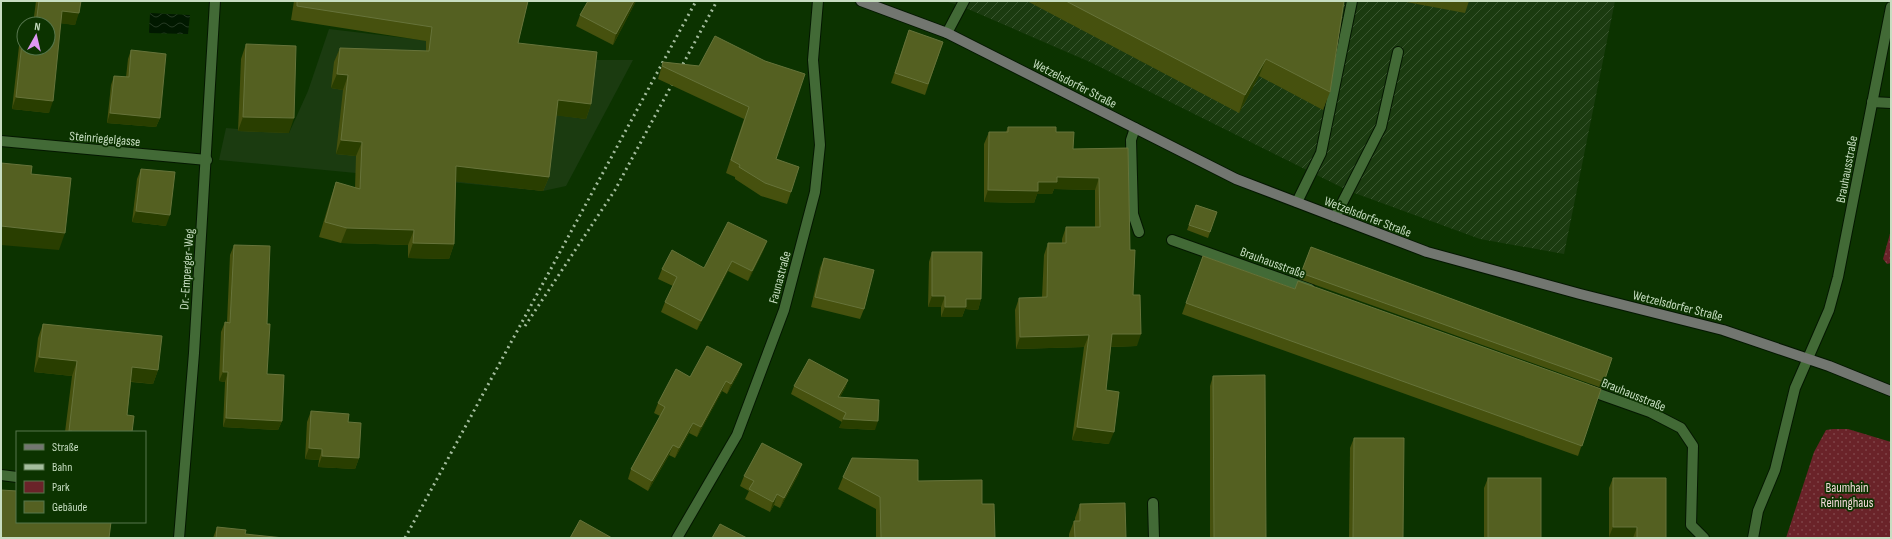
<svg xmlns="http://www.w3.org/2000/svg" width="1892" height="539" viewBox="0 0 1892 539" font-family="'Sofia Sans Condensed',sans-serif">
  <defs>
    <pattern id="industrial-furrows" width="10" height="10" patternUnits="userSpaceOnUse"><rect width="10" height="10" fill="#1b3b10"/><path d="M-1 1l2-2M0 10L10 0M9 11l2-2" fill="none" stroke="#3b5731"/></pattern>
    <pattern id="green-dots" width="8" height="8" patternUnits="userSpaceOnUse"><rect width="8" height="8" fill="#6a2329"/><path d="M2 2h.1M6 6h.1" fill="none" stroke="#7e4246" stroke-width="1.8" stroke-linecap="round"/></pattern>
    <pattern id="water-waves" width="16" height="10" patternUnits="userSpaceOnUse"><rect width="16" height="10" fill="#011900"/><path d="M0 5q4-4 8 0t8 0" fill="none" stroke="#253a23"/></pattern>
  </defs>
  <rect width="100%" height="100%" fill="#0c3300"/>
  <polygon fill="#1b3b10" points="329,29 593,60 633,60 566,186 543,191 219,160 226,128 289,133 308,91"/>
  <polygon fill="url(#industrial-furrows)" points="945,1 1615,1 1564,254 1480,239 1349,191 1090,62 961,6"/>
  <g fill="url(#green-dots)">
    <polygon points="1891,230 1891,263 1887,264 1883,259"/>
    <polygon points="1833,429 1848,429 1891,442 1891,538 1786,538 1814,452 1826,430"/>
  </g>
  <polygon fill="url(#water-waves)" points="150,13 190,15 188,34 149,33"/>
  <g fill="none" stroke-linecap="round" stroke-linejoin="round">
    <defs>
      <g id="service">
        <polyline points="947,33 964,1"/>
        <polyline points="1872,102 1891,103"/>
        <polyline points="1135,128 1131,140 1133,214 1139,232"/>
        <polyline points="1297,202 1321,153 1352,1"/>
        <polyline points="1335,217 1381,127 1398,52"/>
        <polyline points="1172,240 1310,289"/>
        <polyline points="1588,390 1650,412 1681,428 1693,446 1691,525 1704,538"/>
        <polyline points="1,475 17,477"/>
        <polyline points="1153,503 1154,538"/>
      </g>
      <g id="minor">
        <polyline points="1,141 207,160"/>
        <polyline points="179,538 194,353 215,1"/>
        <polyline points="677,538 737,435 784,310 815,192 820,145 813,60 818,1"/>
        <polyline points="1753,538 1758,511 1775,470 1795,388 1829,310 1838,277 1891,7"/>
      </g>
      <polyline id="secondary" points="861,1 947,33 1236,179 1427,252 1580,294 1723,330 1829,366 1891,391"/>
    </defs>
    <use href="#service" stroke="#041701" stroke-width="12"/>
    <use href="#minor" stroke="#041701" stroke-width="12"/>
    <use href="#secondary" stroke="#041701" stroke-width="12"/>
    <use href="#service" stroke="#426a36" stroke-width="10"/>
    <use href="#minor" stroke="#426a36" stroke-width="10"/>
    <use href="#secondary" stroke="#727670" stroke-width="10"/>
    <g stroke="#a4bd9d" stroke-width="3" stroke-dasharray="2 4" stroke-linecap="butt">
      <polyline points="525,326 615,190 717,1"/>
      <polyline points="405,538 696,1"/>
    </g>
  </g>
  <g fill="#46510e">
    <polygon points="36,1 81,1 75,25 61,23 49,113 12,109 19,46 23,34 24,48 48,24 33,24"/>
    <polygon points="294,1 528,1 518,43 591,104 586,119 556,115 549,177 543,191 456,181 454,244 449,259 408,258 408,245 341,243 319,237 331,197 336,182 355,188 356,156 336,154 343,90 331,88 334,62 340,48 426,51 426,41 291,20"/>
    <polygon points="588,1 636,1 613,45 576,26 580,15"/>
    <polygon points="1027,1 1344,1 1330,92 1323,110 1259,76 1239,113"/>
    <polygon points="1401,1 1469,1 1465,13"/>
    <polygon points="905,41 943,42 925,95 891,83"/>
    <polygon points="246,44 289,133 238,131 241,59"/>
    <polygon points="131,50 160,118 156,127 107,123 111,85 114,76 126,77 128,59"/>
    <polygon points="765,61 776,159 791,192 787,204 761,196 735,179 735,177 726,173 744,119 658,79 663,62 699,66"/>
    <polygon points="1008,127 1056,132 1073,149 1128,148 1130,250 1137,346 1111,347 1106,390 1109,444 1072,440 1084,347 1016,349 1015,310 1019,298 1042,297 1044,255 1048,243 1062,243 1062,239 1066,227 1095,227 1095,190 1054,189 1052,194 1037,194 1034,203 984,202 984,144 989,132 1006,132"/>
    <polygon points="141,169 166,226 132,222 137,179"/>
    <polygon points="1196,205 1217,212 1208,238 1187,230"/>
    <polygon points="767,241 763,251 748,281 728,271 697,330 661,312 665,302 673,286 658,279 662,269 704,268"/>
    <polygon points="234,245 267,324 267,374 282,421 278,430 223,427 225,382 219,381 221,332 225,322 227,322 230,255"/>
    <polygon points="1311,247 1612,358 1602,388 1299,279"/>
    <polygon points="932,252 981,299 978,310 965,309 962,317 941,317 941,307 928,307 929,262"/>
    <polygon points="1203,256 1295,289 1601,389 1578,456 1182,314"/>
    <polygon points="824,258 864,309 860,319 811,307 820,268"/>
    <polygon points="43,324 158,370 153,384 131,382 127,415 132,432 65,432 72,376 34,372 38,338"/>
    <polygon points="742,364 738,374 727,394 722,391 697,437 689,433 675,458 669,455 648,491 628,479 631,469 660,416 654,413 658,403 690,377"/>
    <polygon points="1213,376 1266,538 1210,538 1210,386"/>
    <polygon points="848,380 845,388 840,397 875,430 839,428 842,422 791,394 794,386"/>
    <polygon points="311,411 348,422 359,458 355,469 318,467 319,460 305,459 307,422"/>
    <polygon points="1354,438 1403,538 1349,538 1350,448"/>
    <polygon points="802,464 798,475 780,508 774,505 770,512 745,499 749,491 740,486 744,476"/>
    <polygon points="843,477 918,481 982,504 995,538 876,538 876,509 838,489"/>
    <polygon points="1488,478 1541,538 1484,538 1484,488"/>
    <polygon points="1613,478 1666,538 1609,537 1609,488"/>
    <polygon points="1080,504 1126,538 1069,538 1069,534 1074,521 1075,521 1075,518"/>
    <polygon points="217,527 245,534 284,538 213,538"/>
  </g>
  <g fill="#293e00">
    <polygon points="634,1 636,1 613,45 616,34"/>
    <polygon points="62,11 79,13 75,25 57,23"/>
    <polygon points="1266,59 1259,76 1239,113 1245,95"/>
    <polygon points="337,74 348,75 343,90 331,88"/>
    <polygon points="16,97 53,101 49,113 12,109"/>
    <polygon points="558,100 591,104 586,119 552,115"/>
    <polygon points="110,113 160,118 156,127 107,123"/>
    <polygon points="243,117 294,118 289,133 238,131"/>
    <polygon points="341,140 362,142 356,156 336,154"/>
    <polygon points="456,166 549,177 543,191 451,181"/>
    <polygon points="1057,177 1099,178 1095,190 1054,189 1052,194 1037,194 1034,203 984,202 988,190 1038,182"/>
    <polygon points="136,211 170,215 166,226 132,222"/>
    <polygon points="1,226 65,233 59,250 1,245"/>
    <polygon points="347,228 414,230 408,245 341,243"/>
    <polygon points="767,241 763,251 748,281 752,271"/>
    <polygon points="413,243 454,244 449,259 408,258"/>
    <polygon points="732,261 728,271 697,330 701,321"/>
    <polygon points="932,296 945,296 941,307 928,307"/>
    <polygon points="966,299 981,299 978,310 965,309 962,317 941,317 945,307"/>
    <polygon points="1112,334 1141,334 1137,346 1108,347"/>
    <polygon points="1089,335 1084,347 1016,349 1020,337"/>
    <polygon points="39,357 77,361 72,376 34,372"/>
    <polygon points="742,364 738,374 727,394 731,384"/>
    <polygon points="132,367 158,370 153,384 127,381"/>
    <polygon points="223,372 228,372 225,382 219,381"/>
    <polygon points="848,380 845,388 835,406 838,397"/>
    <polygon points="726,381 722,391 697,437 701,427"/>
    <polygon points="226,418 282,421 278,430 223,427"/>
    <polygon points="843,419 878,421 875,430 839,428"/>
    <polygon points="693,423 689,433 675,458 679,448"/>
    <polygon points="1077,427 1114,432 1109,444 1072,440"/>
    <polygon points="673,445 669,455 648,491 652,481"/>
    <polygon points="309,448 322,449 319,460 305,459"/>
    <polygon points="322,456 359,458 355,469 318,467"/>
    <polygon points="802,464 798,475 780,508 784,498"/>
    <polygon points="777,494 774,505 770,512 773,502"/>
    <polygon points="1613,527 1637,527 1633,538 1609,537"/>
  </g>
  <g fill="#546021" stroke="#66733a">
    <polygon points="39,1 81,1 79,13 62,11 53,101 16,97 23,34 24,35 24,48 48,48 48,24 36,24"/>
    <polygon points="297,1 528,1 518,43 597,52 591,104 558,100 549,177 456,166 454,244 413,243 414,230 347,228 325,222 336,182 360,189 362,142 341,140 348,75 337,74 340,48 429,51 432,27 297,6"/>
    <polygon points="588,1 634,1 616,34 580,15"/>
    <polygon points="1066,1 1344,1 1330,92 1266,59 1245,95"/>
    <polygon points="909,30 943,42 928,84 895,73"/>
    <polygon points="715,36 765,61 805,74 776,159 799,167 791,192 765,183 739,167 740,165 731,160 749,107 662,66 663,62 699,66"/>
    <polygon points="246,44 296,46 294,118 243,117"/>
    <polygon points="131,50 166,54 160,118 110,113 114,76 129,77"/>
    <polygon points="1008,127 1056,127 1056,132 1074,132 1073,149 1128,148 1130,250 1135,250 1133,295 1140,295 1141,334 1112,334 1106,390 1119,392 1114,432 1077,427 1089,335 1020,337 1019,298 1047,297 1048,243 1066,243 1066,227 1100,227 1099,178 1057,177 1057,182 1038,182 1038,191 988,190 989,132 1008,132"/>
    <polygon points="1,163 32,166 31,174 71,178 65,233 1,226"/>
    <polygon points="141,169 175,172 170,215 136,211"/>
    <polygon points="1196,205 1217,212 1210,232 1189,225"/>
    <polygon points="728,222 767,241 752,271 732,261 701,321 665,302 677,277 662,269 672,250 704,268"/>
    <polygon points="234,245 270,246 267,324 270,324 267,374 284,375 282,421 226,418 228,372 223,372 225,322 230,323"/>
    <polygon points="1311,247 1612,358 1604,382 1301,273"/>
    <polygon points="932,252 982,252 981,299 966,299 966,307 945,307 945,296 932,296"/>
    <polygon points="1203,256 1295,289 1298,281 1601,389 1582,446 1186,303"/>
    <polygon points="824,258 874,270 864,309 815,297"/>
    <polygon points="43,324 162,336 158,370 132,367 127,415 134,416 132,432 72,432 72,431 69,431 77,361 39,357"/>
    <polygon points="707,346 742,364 731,384 726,381 701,427 693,423 679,448 673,445 652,481 631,469 665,407 658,403 676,369 690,377"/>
    <polygon points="809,359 848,380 838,397 879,400 878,421 843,419 846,413 794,386"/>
    <polygon points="1265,375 1266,538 1214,538 1213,376"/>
    <polygon points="311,411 349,414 348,422 361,423 359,458 322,456 322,449 309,448"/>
    <polygon points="1354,438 1404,438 1403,538 1353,538"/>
    <polygon points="762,443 802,464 784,498 777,494 773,502 749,489 754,481 744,476"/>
    <polygon points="852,458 918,460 918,481 982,480 982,504 994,504 995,538 881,538 880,497 843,477"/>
    <rect x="1488" y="478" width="53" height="60"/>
    <polygon points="1613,478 1666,478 1666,538 1637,538 1637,527 1613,527"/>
    <polygon points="1,490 17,491 17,522 111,522 109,538 1,538"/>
    <polygon points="1125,503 1126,538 1075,538 1074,521 1080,521 1080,504"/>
    <polygon points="580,520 612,538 570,538"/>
    <polygon points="720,524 747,538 712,538"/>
    <polygon points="217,527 246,530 245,534 284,538 216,538"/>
  </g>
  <g text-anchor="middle" stroke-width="3.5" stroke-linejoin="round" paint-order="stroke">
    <g font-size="13" fill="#c7ddc1" stroke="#0c3300">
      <text transform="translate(1075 83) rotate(27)" y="5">Wetzelsdorfer Straße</text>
      <text transform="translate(105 138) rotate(5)" y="5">Steinriegelgasse</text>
      <text transform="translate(1846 169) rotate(-79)" y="5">Brauhausstraße</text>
      <text transform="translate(1368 216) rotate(21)" y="5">Wetzelsdorfer Straße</text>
      <text transform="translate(1273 262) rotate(20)" y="5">Brauhausstraße</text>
      <text transform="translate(186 269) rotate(-86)" y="5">Dr.-Emperger-Weg</text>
      <text transform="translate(779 277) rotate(-75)" y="5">Faunastraße</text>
      <text transform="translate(1678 305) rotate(14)" y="5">Wetzelsdorfer Straße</text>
      <text transform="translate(1634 394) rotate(22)" y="5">Brauhausstraße</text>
    </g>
    <g font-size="13" fill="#f5dbdb" stroke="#0c3300">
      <text x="1847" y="492">Baumhain<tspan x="1847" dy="15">Reininghaus</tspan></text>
    </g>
  </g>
  <rect width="1892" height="539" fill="none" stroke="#c7ddc1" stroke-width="4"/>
  <rect x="16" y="431" width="130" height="92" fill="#0c3300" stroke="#57774d"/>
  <rect x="24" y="444" width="20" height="6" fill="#727670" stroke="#57774d"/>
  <text x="52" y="451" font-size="12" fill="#c7ddc1">Straße</text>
  <rect x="24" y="464" width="20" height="6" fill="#a4bd9d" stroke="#57774d"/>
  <text x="52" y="471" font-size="12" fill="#c7ddc1">Bahn</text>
  <rect x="24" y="481" width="20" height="12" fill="#6a2329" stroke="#57774d"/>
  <text x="52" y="491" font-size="12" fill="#c7ddc1">Park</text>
  <rect x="24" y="501" width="20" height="12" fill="#546021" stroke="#57774d"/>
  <text x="52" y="511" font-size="12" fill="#c7ddc1">Gebäude</text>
  <g transform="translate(36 36) rotate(8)"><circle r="19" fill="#0c3300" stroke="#57774d"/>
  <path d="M0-3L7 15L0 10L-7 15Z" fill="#de98f2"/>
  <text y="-6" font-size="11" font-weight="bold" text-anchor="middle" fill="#c7ddc1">N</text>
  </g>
</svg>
